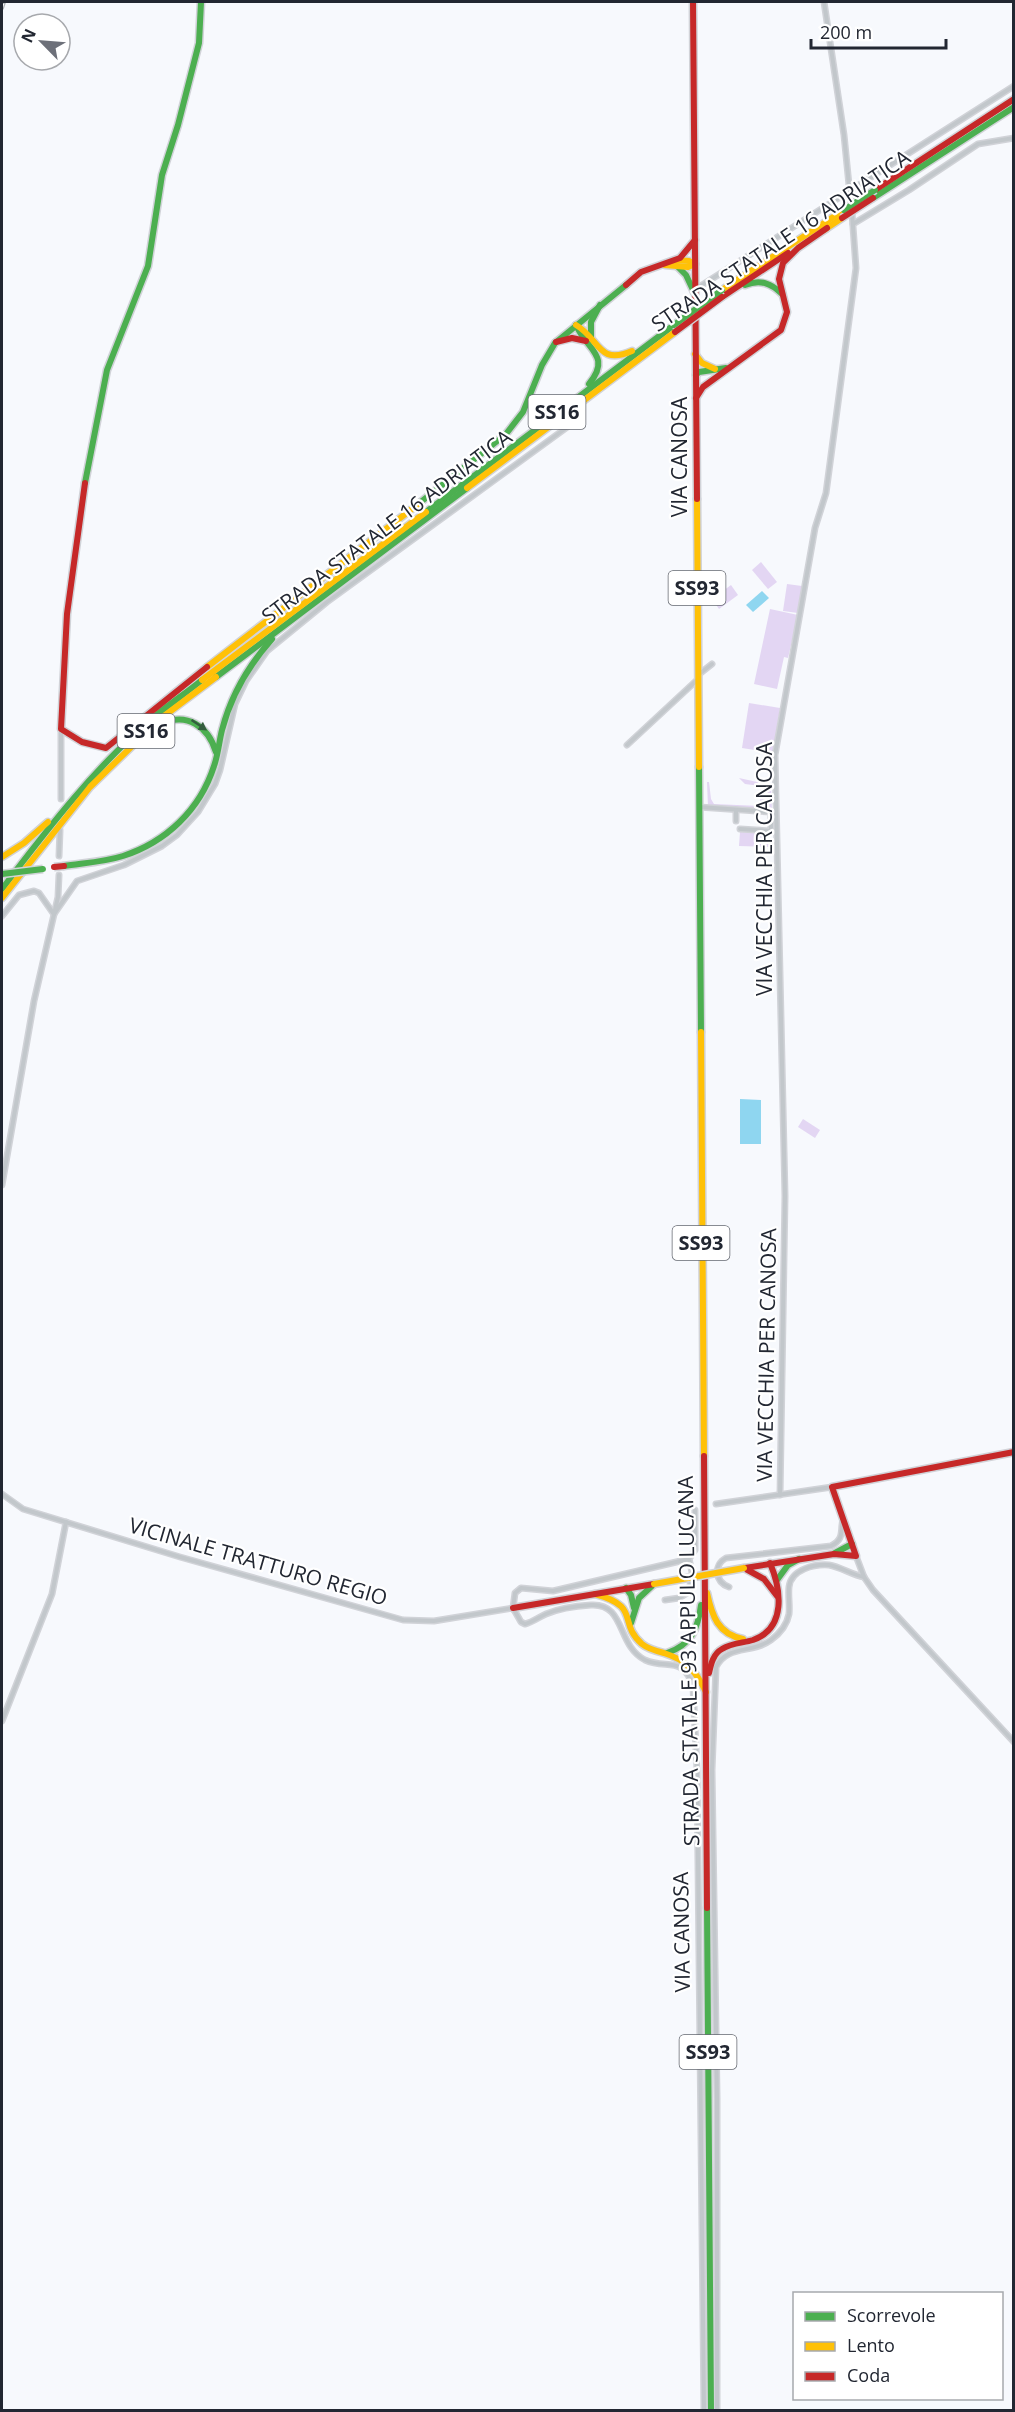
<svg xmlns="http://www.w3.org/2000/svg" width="1015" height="2412" viewBox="0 0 1015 2412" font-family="'Open Sans',sans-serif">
  <rect width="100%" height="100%" fill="#f7f9fd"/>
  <g fill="#e3d6f3">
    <polygon points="761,562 777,582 768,589 752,570"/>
    <polygon points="787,584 802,586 798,613 783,611"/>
    <polygon points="731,585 738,595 719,609 712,599"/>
    <polygon points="770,609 798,615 788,658 784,657 777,689 754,684"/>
    <polygon points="749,703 780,708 773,753 742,748"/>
    <polygon points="739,778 771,785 772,810 708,807 707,782 709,782 711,799 714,804 760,806 760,786 745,784"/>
    <polygon points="740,832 769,833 769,847 739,846"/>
    <polygon points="803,1119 820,1130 815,1138 798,1127"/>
  </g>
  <g fill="#8fd6f0">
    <polygon points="762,591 769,598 753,612 746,605"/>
    <polygon points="740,1099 761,1100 761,1144 740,1144"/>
  </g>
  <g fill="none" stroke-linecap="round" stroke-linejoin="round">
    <defs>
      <g id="street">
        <polyline points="824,2 844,135 851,205"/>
        <polyline points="853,224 909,190 978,144 1014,138"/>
        <polyline points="696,289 1014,86"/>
        <polyline points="698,675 712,664"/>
        <polyline points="627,745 697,680"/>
        <polyline points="61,799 61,730"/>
        <polyline points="699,807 771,812 771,831 740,829"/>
        <polyline points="736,821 736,810"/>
        <polyline points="59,856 60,830"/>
        <polyline points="54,914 77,881 124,865 162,846 177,835 198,812 215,784 220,770 235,704 246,681 267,651 327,602 577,420"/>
        <polyline points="2,916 19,895 34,891 39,893 53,913"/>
        <polyline points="2,1185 34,1001 58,897 59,875"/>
        <polyline points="2,1494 23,1509 180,1557 403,1620 434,1621 513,1608"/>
        <polyline points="780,1495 785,1196 775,755 815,528 826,493 856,268 852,213"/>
        <polyline points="716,1504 832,1487"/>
        <polyline points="856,1556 864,1577 873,1590 1014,1742"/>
        <path d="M729,1587C715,1582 713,1565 726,1558L831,1546C845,1539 840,1530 843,1519"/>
        <polyline points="665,1600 679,1598 689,1592 692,1572 689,1559"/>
        <path d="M513,1608L521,1622L525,1624C533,1622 539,1617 546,1614C560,1608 576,1606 591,1605C626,1603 616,1645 645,1660C667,1670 682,1655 693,1686L697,1770L704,2410"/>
        <polyline points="513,1608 515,1593 521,1588 553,1591 689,1559 695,1550 695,1510"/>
        <polyline points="2,1721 52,1594 66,1522"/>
        <path d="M717,2410V2098L712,1770L716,1667C728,1644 752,1654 771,1640C779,1634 787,1625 789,1614C790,1605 788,1596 789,1587C791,1569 815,1564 829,1565C841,1567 852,1575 864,1577"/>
      </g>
      <g id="fast">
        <polyline points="873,198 1014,107"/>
        <polyline points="678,267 686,275 694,292"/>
        <path d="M745,285C760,279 771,283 782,294"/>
        <path d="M576,325C587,350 612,356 589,384"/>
        <polyline points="591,338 591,322 600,305"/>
        <polyline points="696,375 699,372 726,368"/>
        <polyline points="85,483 107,370 148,266 162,175 178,125 199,43 201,2"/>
        <polyline points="417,505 506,434 523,412 542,365 555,343 626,285"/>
        <polyline points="426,512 674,325"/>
        <polyline points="216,677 467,488"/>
        <path d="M161,724C187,712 208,726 216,752"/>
        <polyline points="699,767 701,1032"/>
        <path d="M64,866C84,863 104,862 123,856C166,842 200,810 214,766C218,755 219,742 222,730C231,695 248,666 272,639"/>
        <path d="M2,889C48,828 96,766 155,716C170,704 187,692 202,680"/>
        <polyline points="835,1553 852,1544"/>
        <polyline points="777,1580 788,1565 799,1559"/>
        <polyline points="626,1588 631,1595 634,1608"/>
        <polyline points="631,1623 639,1598 654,1584"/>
        <path d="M667,1653C691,1645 698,1629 701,1605"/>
        <polyline points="707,1908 711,2410"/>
      </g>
      <g id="slow">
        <polyline points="824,230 842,218"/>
        <polyline points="676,260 689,261 695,264"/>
        <polyline points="665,265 688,267 695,264"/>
        <polyline points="722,290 844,210"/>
        <path d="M576,325C600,339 598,366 632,351"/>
        <polyline points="695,354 702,363 715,369"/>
        <polyline points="467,488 675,332"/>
        <polyline points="697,499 699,767"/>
        <polyline points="207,667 417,505"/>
        <polyline points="202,680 426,512"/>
        <polyline points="2,857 24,843 48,822"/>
        <polyline points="2,898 90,787 160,719 216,677"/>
        <polyline points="701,1032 704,1456"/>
        <path d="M707,1593C712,1616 718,1634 743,1639"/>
        <path d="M595,1594C642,1607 617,1622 642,1644C648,1649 656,1651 664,1653C686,1660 696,1671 706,1692"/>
      </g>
      <g id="jam">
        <polyline points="693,2 697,499"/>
        <polyline points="875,190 1014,99"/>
        <polyline points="626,285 641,272 680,258 695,240"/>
        <polyline points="722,297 788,253"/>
        <polyline points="556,342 572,338 586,341"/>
        <polyline points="696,398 703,387 781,330 787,312 779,279 783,263 798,248 827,228"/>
        <polyline points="85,483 67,614 61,729 82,742 106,748 207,667"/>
        <polyline points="704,1456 707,1908"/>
        <polyline points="744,1568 764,1579 777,1596"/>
        <polyline points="745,1568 834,1554 856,1556 832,1487 1014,1452"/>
        <polyline points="513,1608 654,1584"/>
        <path d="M709,1673C711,1664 713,1654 722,1649C731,1643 743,1643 753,1640C787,1628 781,1589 770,1563"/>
      </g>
    </defs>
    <use href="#street" stroke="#d1d3d8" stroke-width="7"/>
    <use href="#fast" stroke="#d1d3d8" stroke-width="9"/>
    <use href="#slow" stroke="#d1d3d8" stroke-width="9"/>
    <use href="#jam" stroke="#d1d3d8" stroke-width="9"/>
    <use href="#street" stroke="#c2c7cb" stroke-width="4"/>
    <use href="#fast" stroke="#4caf50" stroke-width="6"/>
    <use href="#slow" stroke="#ffc107" stroke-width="6"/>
    <use href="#jam" stroke="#c62828" stroke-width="6"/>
    <defs>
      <polyline id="rail" points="2,8 4,2"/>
    </defs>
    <use href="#rail" stroke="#b0b3b7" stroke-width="4"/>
    <use href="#rail" stroke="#fff" stroke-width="1.5" stroke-dasharray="4.5" stroke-linecap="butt"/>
    <defs>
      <g id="fast-bridge">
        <polyline points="844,210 875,190"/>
        <polyline points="674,325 722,290"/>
        <polyline points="2,874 43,869"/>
      </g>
      <polyline id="slow-bridge" points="654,1584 744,1568"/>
      <g id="jam-bridge">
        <polyline points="842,218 873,198"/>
        <polyline points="675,332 722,297"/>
        <polyline points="54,867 64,866"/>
      </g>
    </defs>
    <use href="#fast-bridge" stroke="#d1d3d8" stroke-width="9" stroke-linecap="butt"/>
    <use href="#slow-bridge" stroke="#d1d3d8" stroke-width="9" stroke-linecap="butt"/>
    <use href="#jam-bridge" stroke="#d1d3d8" stroke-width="9" stroke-linecap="butt"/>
    <use href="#fast-bridge" stroke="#4caf50" stroke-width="6"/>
    <use href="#slow-bridge" stroke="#ffc107" stroke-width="6"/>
    <use href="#jam-bridge" stroke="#c62828" stroke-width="6"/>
  </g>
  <defs><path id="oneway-solid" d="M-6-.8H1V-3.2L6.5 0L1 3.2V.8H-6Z" transform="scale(1.5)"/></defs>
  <use fill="#335d3e" href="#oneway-solid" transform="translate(199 725) rotate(34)"/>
  <g text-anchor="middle" stroke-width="4.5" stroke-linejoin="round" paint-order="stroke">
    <g fill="#fff" stroke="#646870" stroke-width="1.5">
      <rect x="528.5" y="395" width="57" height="34" rx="4.5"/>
      <rect x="668.5" y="571" width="57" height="34" rx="4.5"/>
      <rect x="117.5" y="714" width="57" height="34" rx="4.5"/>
      <rect x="672.5" y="1226" width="57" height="34" rx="4.5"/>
      <rect x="679.5" y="2035" width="57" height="34" rx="4.5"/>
    </g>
    <g font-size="20" font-weight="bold" fill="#222732">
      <text x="557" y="419">SS16</text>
      <text x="697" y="595">SS93</text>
      <text x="146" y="738">SS16</text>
      <text x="701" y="1250">SS93</text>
      <text x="708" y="2059">SS93</text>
    </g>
    <g font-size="21" fill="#222732" stroke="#fff">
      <text transform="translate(781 241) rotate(-34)" y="7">STRADA STATALE 16 ADRIATICA</text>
      <text transform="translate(680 457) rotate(-90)" y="7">VIA CANOSA</text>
      <text transform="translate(387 527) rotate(-37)" y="7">STRADA STATALE 16 ADRIATICA</text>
      <text transform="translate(765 869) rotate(-90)" y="7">VIA VECCHIA PER CANOSA</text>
      <text transform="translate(767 1355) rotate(-89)" y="7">VIA VECCHIA PER CANOSA</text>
      <text transform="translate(258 1562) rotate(16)" y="7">VICINALE TRATTURO REGIO</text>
      <text transform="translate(689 1661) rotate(-91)" y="7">STRADA STATALE 93 APPULO LUCANA</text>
      <text transform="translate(682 1932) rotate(-91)" y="7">VIA CANOSA</text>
    </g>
  </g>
  <rect width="1015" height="2412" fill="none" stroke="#222732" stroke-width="6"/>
  <rect x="793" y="2292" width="210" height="108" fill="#ffffff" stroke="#a7a9ad" stroke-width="1.5"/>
  <rect x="805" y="2312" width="30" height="9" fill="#4caf50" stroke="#a7a9ad" stroke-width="1.5"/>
  <text x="847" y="2322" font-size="18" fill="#222732">Scorrevole</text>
  <rect x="805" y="2342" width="30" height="9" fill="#ffc107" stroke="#a7a9ad" stroke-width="1.5"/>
  <text x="847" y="2352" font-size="18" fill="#222732">Lento</text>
  <rect x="805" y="2372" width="30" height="9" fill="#c62828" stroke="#a7a9ad" stroke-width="1.5"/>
  <text x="847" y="2382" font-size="18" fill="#222732">Coda</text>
  <g transform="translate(42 42) rotate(295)"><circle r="28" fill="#ffffff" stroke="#a7a9ad" stroke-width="1.5"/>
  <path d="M0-4.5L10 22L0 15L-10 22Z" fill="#6d7079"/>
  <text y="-9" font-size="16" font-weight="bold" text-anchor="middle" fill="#222732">N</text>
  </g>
  <path d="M811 39v9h135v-9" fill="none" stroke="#222732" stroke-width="3"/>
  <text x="820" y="39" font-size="18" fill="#222732" stroke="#ffffff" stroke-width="4.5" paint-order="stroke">200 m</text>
</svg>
